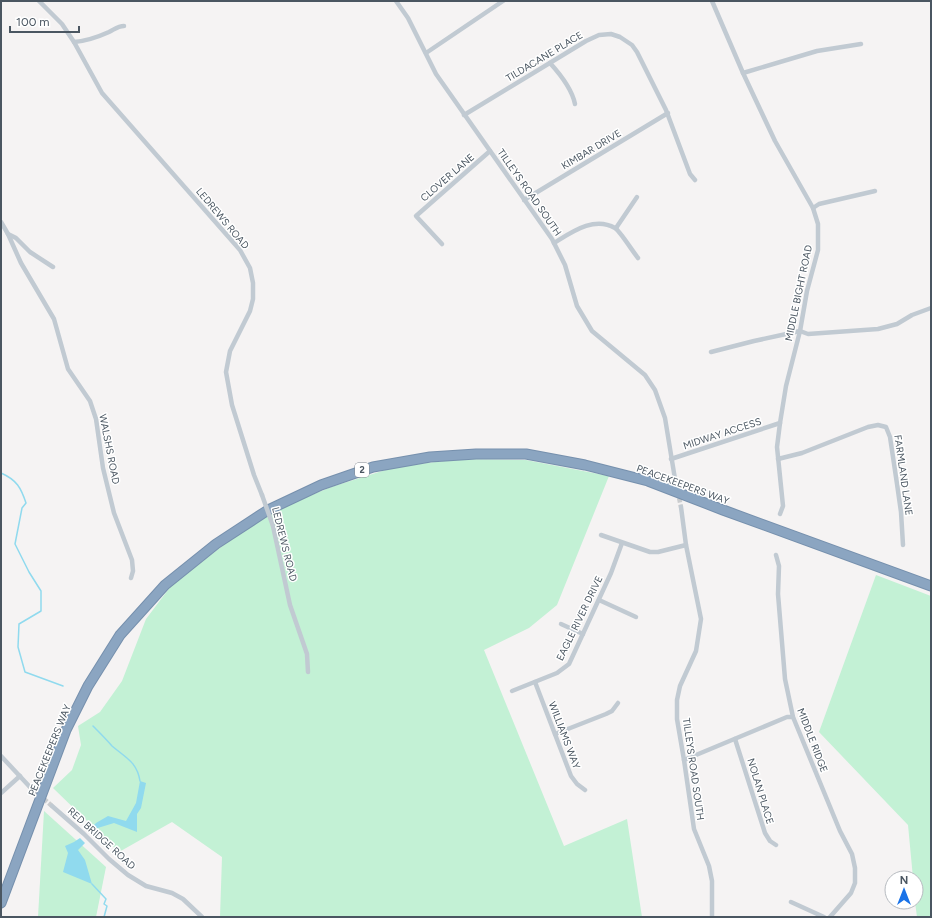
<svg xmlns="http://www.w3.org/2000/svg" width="932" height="918" viewBox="0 0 932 918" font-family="Figtree,sans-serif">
  <rect width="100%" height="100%" fill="#f5f3f3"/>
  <g fill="#c3f1d5">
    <polygon points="459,459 526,460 609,476 557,605 529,628 484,650 564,846 627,819 642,917 220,917 222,857 172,822 119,852 53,788 72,770 81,745 78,726 100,712 122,681 146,619 171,586 235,536 273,511 331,487 395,467"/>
    <polygon points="876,575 931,596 931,917 917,917 915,902 916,878 913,878 908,825 819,732"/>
    <polygon points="44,811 106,867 96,917 38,917"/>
  </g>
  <g fill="#90daee">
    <polygon points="140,781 146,783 141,808 137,814 137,832 114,823 88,831 96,823 108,816 126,821 136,803"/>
    <polygon points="80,838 85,843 78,850 85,860 92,884 63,872 68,853 65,846 74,842"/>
  </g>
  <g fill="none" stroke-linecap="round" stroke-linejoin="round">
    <g stroke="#90daee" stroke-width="1.5">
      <path d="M1,473C17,480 21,488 26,503L22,508L15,544L29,572L41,591V611L19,624L18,647L25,672L63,686"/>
      <path d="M93,726C99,732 106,739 112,746C126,758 137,762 140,781"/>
      <polyline points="92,884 106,899 104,904 107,906 104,917"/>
    </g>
    <g stroke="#caccce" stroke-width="4.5" stroke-dasharray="4.5 2" stroke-linecap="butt">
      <polyline points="675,479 681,507"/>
      <polyline points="29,786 52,806"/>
    </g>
    <defs>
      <polyline id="highway" points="1,903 66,730 88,686 120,635 165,585 216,544 268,510 321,485 373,467 430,457 476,454 526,454 585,465 648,481 723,510 931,586"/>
    </defs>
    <use href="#highway" stroke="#7690ad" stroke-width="11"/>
    <g stroke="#c1cad2" stroke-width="4.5">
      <polyline points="39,1 62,24 74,42 102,93 240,250 250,268 253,283 253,299 250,311 230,351 226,372 232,405 254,475 262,495"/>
      <polyline points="396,1 408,18 436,74 552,239 565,265 577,306 592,331 645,375 655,390 665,418 675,479"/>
      <polyline points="712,1 743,73 775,141 813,208 818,224 818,250 807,291 800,331 786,386 780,423 777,447 783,506 780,514"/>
      <path d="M74,42C86,41 98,37 109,32C115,29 118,26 124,26"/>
      <polyline points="426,53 503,1"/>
      <path d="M550,63C560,74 572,89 575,104"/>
      <polyline points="743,73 817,51 861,44"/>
      <polyline points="464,115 586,41 599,35 611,34 620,37 632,45 637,52 666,110 690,174 695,180"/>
      <polyline points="524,200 668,113"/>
      <polyline points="813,208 819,204 875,191"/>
      <polyline points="1,222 8,234 21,263 54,319 68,369 90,401 96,419 103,468 114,513 132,560 133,571 131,578"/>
      <polyline points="616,228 637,197"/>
      <polyline points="8,234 16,238 30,252 53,267"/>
      <path d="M554,243C572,232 594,216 615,228C620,231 633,252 638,258"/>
      <polyline points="442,244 416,216 490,151"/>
      <polyline points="711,352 754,341 800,331 808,334 878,329 897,324 912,315 931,308"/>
      <polyline points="671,459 780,423"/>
      <polyline points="778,459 802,453 868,427 878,425 886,427 890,437 897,484 901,512 903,545"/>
      <polyline points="681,507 686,545 701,619 696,651 680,686 677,700 677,719 684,760 694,829 709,866 712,881 712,917"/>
      <polyline points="273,526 290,605 307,654 308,672"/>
      <polyline points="601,535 650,552 658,552 686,545"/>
      <polyline points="776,555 779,566 778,594 785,679 793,717 840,831 852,854 855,868 855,883 851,893 830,917"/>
      <polyline points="599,600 636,617"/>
      <polyline points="561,624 583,634"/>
      <polyline points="535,682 571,776 577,784 585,790"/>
      <polyline points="512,691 557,673 569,664 611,573 622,543"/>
      <polyline points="555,734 606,714 612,711 618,703"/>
      <polyline points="735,739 765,833 770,841 776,845"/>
      <polyline points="1,756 29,786"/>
      <polyline points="684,760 787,717 793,717"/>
      <polyline points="1,793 20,776"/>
      <polyline points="52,806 84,834 109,859 128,875 146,886 172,893 183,899 202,917"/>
      <polyline points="791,902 824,917"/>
    </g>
    <use href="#highway" stroke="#8ba5c1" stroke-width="9"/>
    <polyline stroke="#c1cad2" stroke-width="4.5" points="262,495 273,526"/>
  </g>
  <g text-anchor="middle" stroke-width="3" stroke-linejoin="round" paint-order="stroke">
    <rect fill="#fff" stroke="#808990" stroke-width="1" x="355" y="463" width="14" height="14" rx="3"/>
    <g font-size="9" font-weight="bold" fill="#4a5661">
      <text x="362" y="473">2</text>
    </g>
    <g font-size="10" fill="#4a5661" stroke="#fff">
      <text transform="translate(544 56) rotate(-31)" y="4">TILDACANE PLACE</text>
      <text transform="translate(591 149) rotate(-31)" y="4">KIMBAR DRIVE</text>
      <text transform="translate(447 177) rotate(-41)" y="4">CLOVER LANE</text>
      <text transform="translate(530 192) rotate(55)" y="4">TILLEYS ROAD SOUTH</text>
      <text transform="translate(223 218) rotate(50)" y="4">LEDREWS ROAD</text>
      <text transform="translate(798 293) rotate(-78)" y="4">MIDDLE BIGHT ROAD</text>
      <text transform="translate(722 433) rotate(-18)" y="4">MIDWAY ACCESS</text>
      <text transform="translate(110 449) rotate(79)" y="4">WALSHS ROAD</text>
      <text transform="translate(904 475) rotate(82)" y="4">FARMLAND LANE</text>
      <text transform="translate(683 484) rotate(20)" y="4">PEACEKEEPERS WAY</text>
      <text transform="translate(285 544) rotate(76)" y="4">LEDREWS ROAD</text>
      <text transform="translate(579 618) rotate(-64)" y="4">EAGLE RIVER DRIVE</text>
      <text transform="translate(565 735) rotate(69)" y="4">WILLIAMS WAY</text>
      <text transform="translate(813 740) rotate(69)" y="4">MIDDLE RIDGE</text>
      <text transform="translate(49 750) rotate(-68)" y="4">PEACEKEEPERS WAY</text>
      <text transform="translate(694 769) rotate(82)" y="4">TILLEYS ROAD SOUTH</text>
      <text transform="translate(761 791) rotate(73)" y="4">NOLAN PLACE</text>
      <text transform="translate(102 838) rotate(42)" y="4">RED BRIDGE ROAD</text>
    </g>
  </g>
  <rect width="932" height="918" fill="none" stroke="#4a5661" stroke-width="4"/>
  <g transform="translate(904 890)"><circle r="19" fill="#ffffff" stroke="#b7bbc0"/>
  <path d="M0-3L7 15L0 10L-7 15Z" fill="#1a73e8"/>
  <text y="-6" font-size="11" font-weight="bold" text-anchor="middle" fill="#4a5661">N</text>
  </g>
  <path d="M10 26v6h69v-6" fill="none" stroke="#4a5661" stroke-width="2"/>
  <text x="16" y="26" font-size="12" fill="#4a5661" stroke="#ffffff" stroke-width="3" paint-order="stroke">100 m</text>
</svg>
